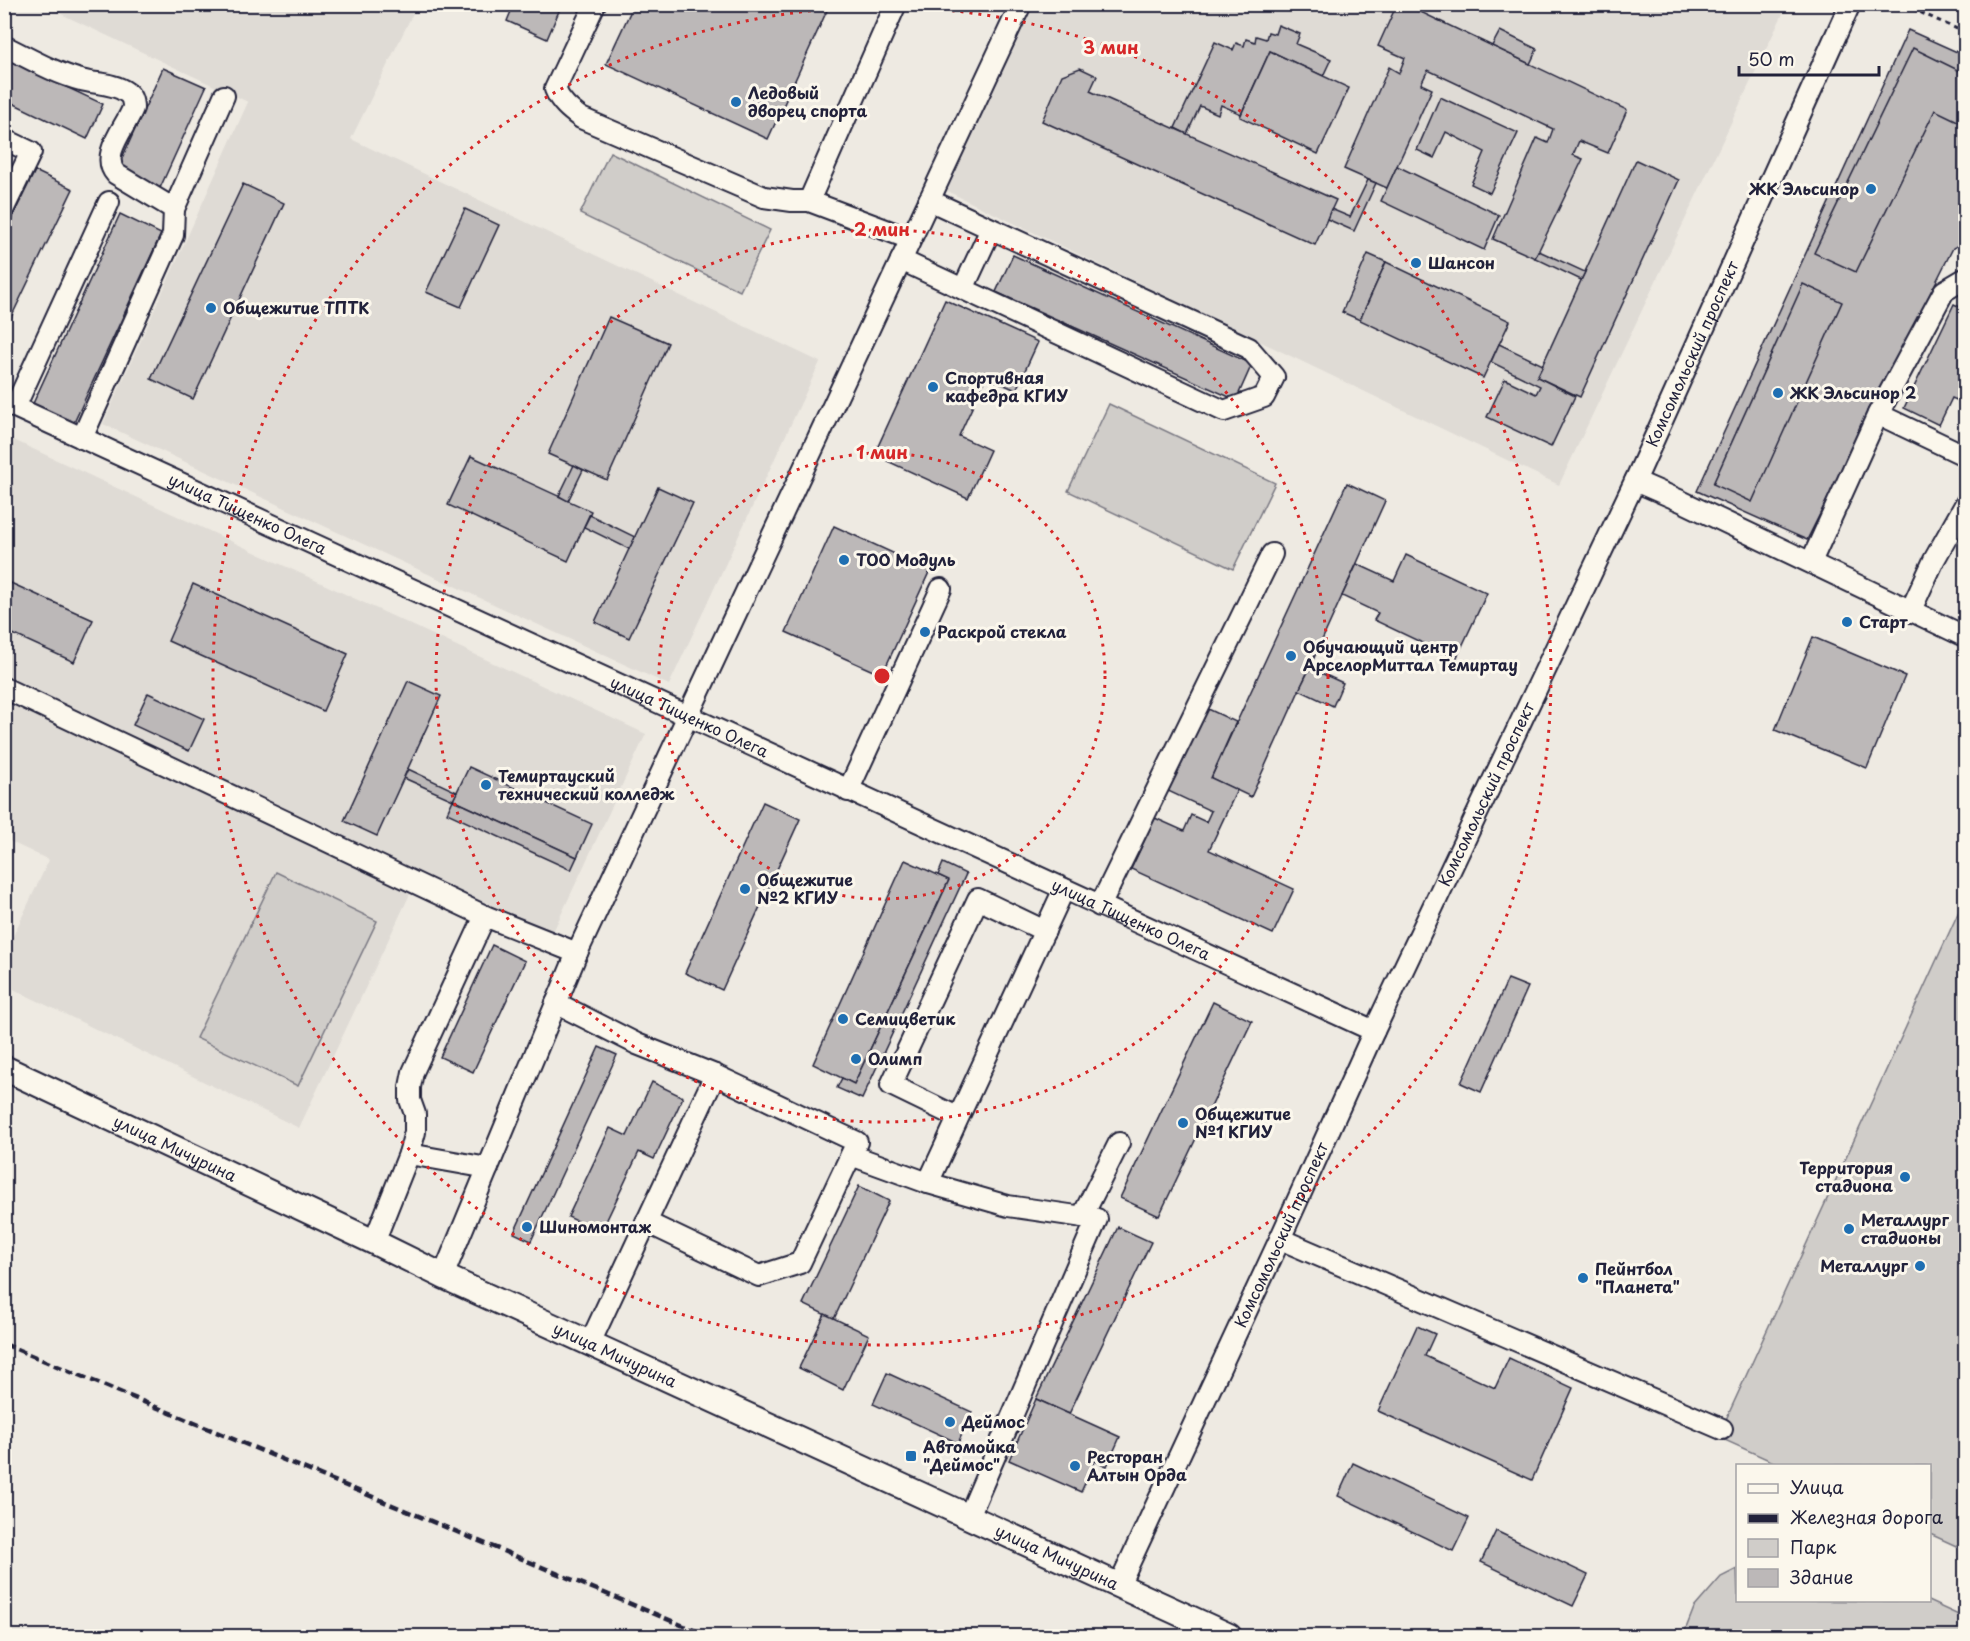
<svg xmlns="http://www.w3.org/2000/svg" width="1970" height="1641" viewBox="0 0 1970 1641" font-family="'Playpen Sans',sans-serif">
  <rect width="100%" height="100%" fill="#eeeae2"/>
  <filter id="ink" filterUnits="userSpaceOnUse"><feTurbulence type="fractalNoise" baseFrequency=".0167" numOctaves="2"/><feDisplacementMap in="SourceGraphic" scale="12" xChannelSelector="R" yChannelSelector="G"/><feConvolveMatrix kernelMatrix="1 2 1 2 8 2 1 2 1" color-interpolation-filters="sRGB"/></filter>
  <g filter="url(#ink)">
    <g fill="#dfdbd5">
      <polygon points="42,5 417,5 351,139 820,362 669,685 103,424 248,102"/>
      <polygon points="1034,5 1787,5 1559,485 947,191"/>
      <polygon points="5,436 646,734 552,934 485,902 475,923 410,894 299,1128 5,985 4,955 49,860 5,839"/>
    </g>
    <g fill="#d0cdc9" stroke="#797882" stroke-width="1.5">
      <polygon points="610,152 770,230 740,291 580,214"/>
      <polygon points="1109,404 1275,483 1233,569 1068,491"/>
      <polygon points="276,872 377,921 298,1086 196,1038"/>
      <polygon points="1965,898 1965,1550 1930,1534 1930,1466 1780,1465 1718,1437"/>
      <polygon points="1737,1569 1738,1600 1928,1601 1965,1618 1965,1636 1683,1636 1694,1608 1721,1577"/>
    </g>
    <g fill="#bcb8b8" stroke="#22223b" stroke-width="1.5">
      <polygon points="514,4 562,4 547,39 507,21"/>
      <polygon points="634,4 830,4 768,139 606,64"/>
      <polygon points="1397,4 1404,4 1627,110 1608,153 1579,141 1573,155 1583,159 1535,258 1493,239 1537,138 1548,143 1553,129 1428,70 1421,84 1432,89 1387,188 1344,169 1389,67 1399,73 1405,58 1378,46"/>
      <polygon points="1278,25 1300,34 1296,44 1331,59 1323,76 1270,51 1241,114 1221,105 1218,114 1200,106 1187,134 1175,128 1215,42 1233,50 1236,43 1244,46 1246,39 1255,42 1256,36 1266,39 1268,32 1275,34"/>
      <polygon points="1908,30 1966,56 1966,241 1953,248 1807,540 1697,491"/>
      <polygon points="1500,31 1537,49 1530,64 1492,46"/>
      <polygon points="1913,48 1966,74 1966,125 1935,110 1856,272 1814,253"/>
      <polygon points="1270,51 1349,88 1318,154 1240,117"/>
      <polygon points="4,58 103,104 87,139 4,99"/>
      <polygon points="163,68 206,87 160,188 117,169"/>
      <polygon points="1080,68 1097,76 1090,91 1336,200 1315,245 1042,121 1062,75"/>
      <polygon points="1440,97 1518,133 1490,193 1471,184 1485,152 1446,132 1434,158 1417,150"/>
      <polygon points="1636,160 1679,180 1580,397 1537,377"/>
      <polygon points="1397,166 1499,215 1484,250 1381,201"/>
      <polygon points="35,171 73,189 4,332 4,234"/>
      <polygon points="1368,180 1376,183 1354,231 1327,219 1331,209 1350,217"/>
      <polygon points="243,184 284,203 193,399 151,379"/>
      <polygon points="465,209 499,225 461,307 426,292"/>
      <polygon points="120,214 161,234 72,427 31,408"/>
      <polygon points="1539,251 1585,272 1581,280 1535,258"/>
      <polygon points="1368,254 1386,262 1360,320 1342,312"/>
      <polygon points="1013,255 1252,364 1236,400 996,292"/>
      <polygon points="1386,262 1510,321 1483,378 1360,320"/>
      <polygon points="1803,284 1842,302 1752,502 1713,484"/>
      <polygon points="945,300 1038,342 1016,390 986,377 959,436 990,450 968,498 874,455"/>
      <polygon points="1954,304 1966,310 1966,404 1952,398 1939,425 1904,408"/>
      <polygon points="609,317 668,343 607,480 548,454"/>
      <polygon points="1499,344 1543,365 1537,377 1575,396 1551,447 1487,417 1505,379 1536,394 1540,386 1491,362"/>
      <polygon points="471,456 591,511 568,561 448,505"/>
      <polygon points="574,465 583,470 568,501 559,496"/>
      <polygon points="1347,483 1385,501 1251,797 1211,778"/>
      <polygon points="658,487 693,503 629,638 595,622"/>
      <polygon points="590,515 635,537 629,549 584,527"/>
      <polygon points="834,526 930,570 882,675 786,632"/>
      <polygon points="1406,555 1487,593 1456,659 1374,620 1378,613 1342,596 1357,564 1394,581"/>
      <polygon points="4,580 93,620 74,662 4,630"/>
      <polygon points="193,584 348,654 323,711 168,641"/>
      <polygon points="1813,637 1905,676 1867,768 1775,730"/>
      <polygon points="1310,668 1343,683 1333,706 1299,690"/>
      <polygon points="408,681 441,696 377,836 344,821"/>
      <polygon points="148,693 204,719 189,751 133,725"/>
      <polygon points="1204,707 1236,722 1211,778 1237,790 1209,850 1294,889 1273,934 1131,869 1155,818 1184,831 1191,815 1206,822 1211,811 1166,790"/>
      <polygon points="469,767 592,824 577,857 453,800"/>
      <polygon points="408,769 457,792 453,800 404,778"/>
      <polygon points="453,800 577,857 571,870 447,813"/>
      <polygon points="763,802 800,819 722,990 685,973"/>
      <polygon points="905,860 949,880 854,1084 813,1064"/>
      <polygon points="943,863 966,874 862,1099 837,1088 842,1078 854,1084 949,880 938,875"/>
      <polygon points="492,945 525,961 473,1072 440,1057"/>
      <polygon points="1508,979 1528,987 1481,1092 1461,1083"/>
      <polygon points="1213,1002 1252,1021 1159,1216 1120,1198"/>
      <polygon points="599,1047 617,1055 531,1241 514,1233"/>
      <polygon points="652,1082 683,1097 654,1159 639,1152 601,1232 568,1217 610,1128 627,1136"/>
      <polygon points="859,1186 889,1201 834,1319 803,1304"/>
      <polygon points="1118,1227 1151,1242 1069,1414 1036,1399"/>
      <polygon points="825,1314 869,1335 843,1390 799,1368"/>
      <polygon points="1417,1326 1435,1334 1425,1356 1495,1388 1509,1358 1573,1388 1532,1480 1378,1411"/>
      <polygon points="887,1373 972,1412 958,1443 873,1404"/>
      <polygon points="1036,1399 1120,1437 1107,1466 1095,1461 1081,1492 1009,1460"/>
      <polygon points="1353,1463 1469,1518 1453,1551 1338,1496"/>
      <polygon points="1496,1531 1588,1575 1573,1606 1481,1562"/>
    </g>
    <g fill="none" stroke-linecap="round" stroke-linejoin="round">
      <defs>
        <g id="minor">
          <path d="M595,4L555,89C560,102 570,110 581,118L764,197L792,201H809L910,239"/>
          <path d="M4,46C29,58 54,73 81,80C95,84 114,83 126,92C132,96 133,101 133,108C126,127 99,155 116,174L174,209"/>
          <polyline points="4,139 31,152 4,208"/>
          <polyline points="809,201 896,4"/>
          <polyline points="901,260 1224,411 1264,397 1274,377 1249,348 929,200"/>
          <polyline points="963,289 991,229"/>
          <path id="s1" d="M4,402L1374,1031"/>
          <polyline points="15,407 109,202"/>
          <polyline points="1878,414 1966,456"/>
          <polyline points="82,438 173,235 174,209 224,96"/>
          <polyline points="1635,481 1681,501 1966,637"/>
          <polyline points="1811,562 1878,414 1944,291 1966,278"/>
          <polyline points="1910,612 1934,560 1966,503"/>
          <polyline points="4,688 485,916"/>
          <polyline points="848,791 941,589"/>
          <polyline points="1100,906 1272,554"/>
          <polyline points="556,1003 637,1044 715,1075 590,1343"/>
          <polyline points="957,1117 891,1085 978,899 1045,931"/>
          <polyline points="409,1154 488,1168"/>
          <polyline points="851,1155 928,1183 1008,1206 1097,1219 969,1516"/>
          <polyline points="928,1183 1064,889"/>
          <polyline points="1082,1217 1119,1143"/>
          <polyline points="646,1222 759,1276 800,1263 857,1142 715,1075"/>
          <polyline points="1280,1239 1722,1429"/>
          <polyline points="374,1242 409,1154 415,1132 415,1114 410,1100 410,1087 413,1072 485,916 577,953"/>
          <polyline points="443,1276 577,953 1021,4"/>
          <path id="s2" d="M1119,1585L1280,1239L1374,1031L1635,481L1850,4"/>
        </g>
        <g id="major">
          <path id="s3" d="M4,1068L374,1242L443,1276L1229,1636"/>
        </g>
      </defs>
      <use href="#minor" stroke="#22223b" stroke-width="24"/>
      <use href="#major" stroke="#22223b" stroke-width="28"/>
      <polyline stroke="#22223b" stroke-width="3" stroke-dasharray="4.5 4.5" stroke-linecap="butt" points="1904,5 1966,33"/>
      <use href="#minor" stroke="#fbf7ec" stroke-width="20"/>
      <use href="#major" stroke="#fbf7ec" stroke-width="24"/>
      <polyline stroke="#22223b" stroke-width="4.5" stroke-dasharray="9 4.5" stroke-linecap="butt" points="4,1344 708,1636"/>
    </g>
  </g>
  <g fill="none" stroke="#d62828" stroke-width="3" stroke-dasharray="3 6">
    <circle cx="882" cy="676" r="223"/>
    <circle cx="882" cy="676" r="446"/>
    <circle cx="882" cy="676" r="669"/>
  </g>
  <g fill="#1f6fb2" stroke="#fbf7ec" stroke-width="2">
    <circle cx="736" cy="102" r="6"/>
    <circle cx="1871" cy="189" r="6"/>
    <circle cx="1416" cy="263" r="6"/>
    <circle cx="211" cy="308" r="6"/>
    <circle cx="933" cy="387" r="6"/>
    <circle cx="1778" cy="393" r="6"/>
    <circle cx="844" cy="560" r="6"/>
    <circle cx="1847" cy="622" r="6"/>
    <circle cx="925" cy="632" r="6"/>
    <circle cx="1291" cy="656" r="6"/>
    <circle cx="486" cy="785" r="6"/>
    <circle cx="745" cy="889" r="6"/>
    <circle cx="843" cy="1019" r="6"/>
    <circle cx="856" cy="1059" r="6"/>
    <circle cx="1183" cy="1123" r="6"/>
    <circle cx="1905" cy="1177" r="6"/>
    <circle cx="527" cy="1227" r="6"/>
    <circle cx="1849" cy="1229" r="6"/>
    <circle cx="1920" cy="1266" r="6"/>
    <circle cx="1583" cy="1278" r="6"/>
    <circle cx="950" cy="1422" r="6"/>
    <rect x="905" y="1450" width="12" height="12" rx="3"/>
    <circle cx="1075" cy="1466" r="6"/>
  </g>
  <g text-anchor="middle" stroke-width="6" stroke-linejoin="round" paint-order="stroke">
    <g font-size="16" font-weight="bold" fill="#22223b" stroke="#fbf7ec" text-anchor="start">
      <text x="748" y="99">Ледовый<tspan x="748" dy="18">дворец спорта</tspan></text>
      <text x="1859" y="195" text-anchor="end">ЖК Эльсинор</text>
      <text x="1428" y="269">Шансон</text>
      <text x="223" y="314">Общежитие ТПТК</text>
      <text x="945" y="384">Спортивная<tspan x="945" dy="18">кафедра КГИУ</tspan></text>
      <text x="1790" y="399">ЖК Эльсинор 2</text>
      <text x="856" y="566">ТОО Модуль</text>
      <text x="1859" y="628">Старт</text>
      <text x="937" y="638">Раскрой стекла</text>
      <text x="1303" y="653">Обучающий центр<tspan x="1303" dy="18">АрселорМиттал Темиртау</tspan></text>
      <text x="498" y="782">Темиртауский<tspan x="498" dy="18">технический колледж</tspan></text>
      <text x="757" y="886">Общежитие<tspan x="757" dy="18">№2 КГИУ</tspan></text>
      <text x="855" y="1025">Семицветик</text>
      <text x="868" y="1065">Олимп</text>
      <text x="1195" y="1120">Общежитие<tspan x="1195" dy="18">№1 КГИУ</tspan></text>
      <text x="1893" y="1174" text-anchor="end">Территория<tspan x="1893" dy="18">стадиона</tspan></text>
      <text x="1861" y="1226">Металлург<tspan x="1861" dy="18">стадионы</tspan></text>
      <text x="539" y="1233">Шиномонтаж</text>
      <text x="1908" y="1272" text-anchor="end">Металлург</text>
      <text x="1595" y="1275">Пейнтбол<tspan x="1595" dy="18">"Планета"</tspan></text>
      <text x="962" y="1428">Деймос</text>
      <text x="923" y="1453">Автомойка<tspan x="923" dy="18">"Деймос"</tspan></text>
      <text x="1087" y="1463">Ресторан<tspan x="1087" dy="18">Алтын Орда</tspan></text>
    </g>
    <g font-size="16" fill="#22223b" stroke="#fbf7ec">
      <text dy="6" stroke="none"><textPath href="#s2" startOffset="1358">Комсомольский проспект</textPath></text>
      <text dy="6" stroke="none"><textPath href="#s1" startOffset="268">улица Тищенко Олега</textPath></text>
      <text dy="6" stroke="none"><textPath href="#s1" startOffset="754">улица Тищенко Олега</textPath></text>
      <text dy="6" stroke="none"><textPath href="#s2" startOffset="872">Комсомольский проспект</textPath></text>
      <text dy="6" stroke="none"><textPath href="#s1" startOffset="1240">улица Тищенко Олега</textPath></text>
      <text dy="6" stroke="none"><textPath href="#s3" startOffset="189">улица Мичурина</textPath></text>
      <text dy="6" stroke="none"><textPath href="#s2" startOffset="386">Комсомольский проспект</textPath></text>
      <text dy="6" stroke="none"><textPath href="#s3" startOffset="675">улица Мичурина</textPath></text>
      <text dy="6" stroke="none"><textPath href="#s3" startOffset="1161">улица Мичурина</textPath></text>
    </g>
  </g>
  <circle cx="882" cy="676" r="9" fill="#d62828" stroke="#fbf7ec" stroke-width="3"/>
  <g font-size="18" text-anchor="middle" font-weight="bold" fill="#d62828" stroke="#fbf7ec" stroke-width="6" stroke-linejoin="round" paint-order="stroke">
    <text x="1111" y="54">3 мин</text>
    <text x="882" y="236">2 мин</text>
    <text x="882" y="459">1 мин</text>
  </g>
  <rect width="1970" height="1641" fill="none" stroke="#fbf7ec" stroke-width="24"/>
  <rect x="12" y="12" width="1946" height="1617" fill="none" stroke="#22223b" stroke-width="2" filter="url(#ink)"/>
  <rect x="1736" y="1464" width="195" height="138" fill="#fbf7ec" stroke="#a4a2a5" stroke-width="1.5"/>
  <rect x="1748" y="1484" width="30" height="9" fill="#fbf7ec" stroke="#a4a2a5" stroke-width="1.5"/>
  <text x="1790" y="1494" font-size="18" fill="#22223b">Улица</text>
  <rect x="1748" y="1514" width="30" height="9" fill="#22223b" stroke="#a4a2a5" stroke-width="1.5"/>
  <text x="1790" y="1524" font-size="18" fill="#22223b">Железная дорога</text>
  <rect x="1748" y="1539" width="30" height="18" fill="#d0cdc9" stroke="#a4a2a5" stroke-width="1.5"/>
  <text x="1790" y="1554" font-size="18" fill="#22223b">Парк</text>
  <rect x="1748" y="1569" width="30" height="18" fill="#bcb8b8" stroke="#a4a2a5" stroke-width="1.5"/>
  <text x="1790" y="1584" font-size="18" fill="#22223b">Здание</text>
  <path d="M1739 66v9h140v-9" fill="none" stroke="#22223b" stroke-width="3"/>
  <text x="1748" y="66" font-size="18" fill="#22223b" stroke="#fbf7ec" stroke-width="4.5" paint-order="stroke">50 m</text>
</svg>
